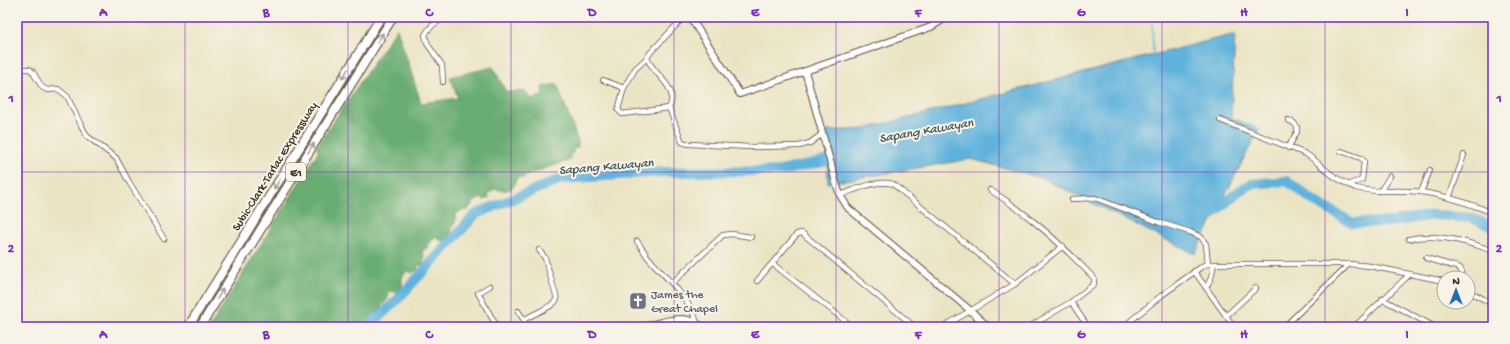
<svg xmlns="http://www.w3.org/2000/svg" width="1510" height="344" viewBox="0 0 1510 344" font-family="'Gochi Hand',sans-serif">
  <rect width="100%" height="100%" fill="#f7f3e8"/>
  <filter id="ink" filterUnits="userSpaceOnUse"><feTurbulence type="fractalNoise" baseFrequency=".025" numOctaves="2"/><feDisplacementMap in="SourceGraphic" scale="8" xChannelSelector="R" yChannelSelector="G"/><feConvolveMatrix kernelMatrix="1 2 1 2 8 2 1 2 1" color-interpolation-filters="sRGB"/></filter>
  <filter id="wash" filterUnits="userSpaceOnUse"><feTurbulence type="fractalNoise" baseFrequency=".012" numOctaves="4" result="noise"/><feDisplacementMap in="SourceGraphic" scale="16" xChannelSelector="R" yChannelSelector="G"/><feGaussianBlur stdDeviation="0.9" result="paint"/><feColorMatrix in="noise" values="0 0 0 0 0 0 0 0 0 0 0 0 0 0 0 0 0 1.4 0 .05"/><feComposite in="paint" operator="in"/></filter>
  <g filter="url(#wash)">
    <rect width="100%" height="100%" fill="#ebe4c4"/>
    <path fill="#67ac71" stroke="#516b48" d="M397,28L421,103L458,98L450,77L493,67L506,92L525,91L532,99L543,95L542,87L557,84L578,141V147L573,149V153L570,154V160L529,174L523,178L519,177L516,178C515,192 505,191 495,189L487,194L489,198L483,200L481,198L473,202L471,206L469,207V209L465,211L463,209L455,215V222L448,239L441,241L436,236L428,244L427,248L423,250L422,254L425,256L422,265H418L417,270L411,273L408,270L402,277V291L401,293L390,291L387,300L381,306L382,311L378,315L375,312L366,322L359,323L358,327H210L318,152L317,146Z"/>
    <polygon fill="#61b2dc" stroke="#4e6e7d" points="1235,34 1231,118 1259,129 1195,254 1042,178 971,159 828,183 827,131 864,129"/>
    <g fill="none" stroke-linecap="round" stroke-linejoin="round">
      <polyline stroke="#61b2dc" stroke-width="1.5" points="1152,17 1153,55"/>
      <g stroke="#61b2dc" stroke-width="10">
        <polyline points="1207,216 1212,215 1239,191 1251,184 1287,181 1315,202 1353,223 1391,222 1434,215 1471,218 1493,227"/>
        <polyline points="368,327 396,301 476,214 561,179 662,172 781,171 839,158"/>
      </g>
    </g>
  </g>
  <g filter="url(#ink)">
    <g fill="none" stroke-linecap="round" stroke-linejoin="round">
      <defs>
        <g id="street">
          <polyline points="17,69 29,69 32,71 42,87 47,90 58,89 67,96 81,125 87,136 116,158 129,182 164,239"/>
          <path d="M603,80L624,88L618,110L622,114L669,108C680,87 654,76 647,58L650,53L684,17"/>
          <path d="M443,82L442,65L428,45L425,35C430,25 437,22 446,17"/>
          <polyline points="624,88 635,69 647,58"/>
          <polyline points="669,108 682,142 689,144 751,147 799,146 810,143 822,134"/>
          <path d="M1220,120L1306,154C1314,159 1320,165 1327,171C1335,178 1347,184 1356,188C1372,193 1391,190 1408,191C1437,192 1466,202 1493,213"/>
          <polyline points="1288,120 1294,123 1297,127 1297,132 1288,148"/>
          <polyline points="1341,151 1361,158 1364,161 1362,180 1352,183 1350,185"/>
          <path d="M990,190C1029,214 1062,245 1094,278V284L1071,302L1029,327"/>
          <polyline points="1381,190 1390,176"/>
          <polyline points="1421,192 1430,170"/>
          <path d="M840,195C855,190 877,179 893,184L1015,284"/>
          <polyline points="1449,198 1464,155"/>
          <polyline points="1072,199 1095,198 1158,222 1190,232 1201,237 1206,244 1208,264"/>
          <path d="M1409,239C1437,233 1467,241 1493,251"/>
          <path d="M637,241C640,246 644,251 647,256C664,277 689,296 697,323"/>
          <polyline points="1426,258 1460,268 1462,272 1460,278"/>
          <polyline points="773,264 853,327"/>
          <polyline points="1194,271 1234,327"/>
          <polyline points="757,281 797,234 802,233 915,327"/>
          <polyline points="672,283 723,235 732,234 751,237"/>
          <polyline points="490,286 478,293 497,327"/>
          <polyline points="1206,288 1211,278 1214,264"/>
          <polyline points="1468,291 1493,304"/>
          <polyline points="1382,299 1435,327"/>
          <polyline points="1071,302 1088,327"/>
          <polyline points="518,311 524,320"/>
          <polyline points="1226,316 1256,288"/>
          <path d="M526,327L524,320C533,313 553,308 557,299L545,258L539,250"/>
          <polyline points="943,327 1015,284 1063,246"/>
          <polyline points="1123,327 1162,295 1204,265 1208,264 1349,264 1370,266 1444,281"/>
          <polyline points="1284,327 1349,264"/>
          <polyline points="1354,327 1410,274"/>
        </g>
        <g id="secondary">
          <polyline points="690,17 740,94 931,27 947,17"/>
          <polyline points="805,71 837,186 840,195 848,208 971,311 988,327"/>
          <path d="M643,327C662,322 685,312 702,327"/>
        </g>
        <g id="highway">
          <polyline points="188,327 381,17"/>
          <polyline points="200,327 393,17"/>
        </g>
      </defs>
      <use href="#street" stroke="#554637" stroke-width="6"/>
      <use href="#secondary" stroke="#554637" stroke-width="8"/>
      <use href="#highway" stroke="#554637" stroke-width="10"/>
      <use href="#street" stroke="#fff" stroke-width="4.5"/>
      <use href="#secondary" stroke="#fff" stroke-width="6"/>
      <use href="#highway" stroke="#fff" stroke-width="8"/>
    </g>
    <defs><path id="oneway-shaft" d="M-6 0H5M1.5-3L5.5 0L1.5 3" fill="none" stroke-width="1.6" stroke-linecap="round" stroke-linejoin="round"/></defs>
    <g stroke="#a79f9a">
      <use href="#oneway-shaft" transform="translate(380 38) rotate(-58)"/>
      <use href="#oneway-shaft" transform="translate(345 74) rotate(122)"/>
      <use href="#oneway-shaft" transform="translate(311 148) rotate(-58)"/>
      <use href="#oneway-shaft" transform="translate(277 184) rotate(122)"/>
      <use href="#oneway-shaft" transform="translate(220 294) rotate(-58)"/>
    </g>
  </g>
  <path fill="none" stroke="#7b2cbf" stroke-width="1" stroke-opacity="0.55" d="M185,17V327M348,17V327M511,17V327M674,17V327M836,17V327M999,17V327M1162,17V327M1325,17V327M17,172H1493"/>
  <defs>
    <symbol id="church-square" viewBox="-11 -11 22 22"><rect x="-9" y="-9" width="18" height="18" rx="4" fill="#6b7280" stroke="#f7f3e8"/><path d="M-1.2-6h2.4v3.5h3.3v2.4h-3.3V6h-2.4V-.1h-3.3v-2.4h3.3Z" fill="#fff"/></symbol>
  </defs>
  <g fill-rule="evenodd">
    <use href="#church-square" x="628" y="291" width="20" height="20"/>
  </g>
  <g text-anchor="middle" stroke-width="4" stroke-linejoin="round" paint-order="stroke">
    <rect fill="#f7f3e8" stroke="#73665b" stroke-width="1" x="286" y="163" width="20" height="18" rx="3"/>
    <g font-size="11" font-weight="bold" fill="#3b2a1e">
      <text x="296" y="176">E1</text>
    </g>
    <g font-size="12" fill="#3b2a1e" stroke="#f7f3e8">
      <text transform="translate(274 166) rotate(-58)" y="4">Subic-Clark-Tarlac Expressway</text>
    </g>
    <g font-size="12" fill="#5b616d" stroke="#f7f3e8" text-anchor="start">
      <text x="651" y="298">James the<tspan x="651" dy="14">Great Chapel</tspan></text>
    </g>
    <g font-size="13" font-style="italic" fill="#485a60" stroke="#f7f3e8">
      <text transform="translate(926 129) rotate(-10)" y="5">Sapang Kawayan</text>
      <text transform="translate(606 165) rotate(-5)" y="5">Sapang Kawayan</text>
    </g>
  </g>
  <rect width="1510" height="344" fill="none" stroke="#f7f3e8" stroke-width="44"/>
  <g transform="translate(1456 290)"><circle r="19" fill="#f7f3e8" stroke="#aca397"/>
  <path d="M0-3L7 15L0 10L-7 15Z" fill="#1f6fb2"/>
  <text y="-6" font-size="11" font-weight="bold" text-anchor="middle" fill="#3b2a1e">N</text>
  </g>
  <rect x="22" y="22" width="1466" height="300" fill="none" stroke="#7b2cbf" stroke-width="1.5"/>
  <g font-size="13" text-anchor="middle" font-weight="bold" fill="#7b2cbf">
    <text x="103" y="16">A</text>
    <text x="266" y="16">B</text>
    <text x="429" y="16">C</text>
    <text x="592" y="16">D</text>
    <text x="755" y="16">E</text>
    <text x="918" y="16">F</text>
    <text x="1081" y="16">G</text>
    <text x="1244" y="16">H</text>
    <text x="1407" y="16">I</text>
    <text x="11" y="102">1</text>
    <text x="1499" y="102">1</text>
    <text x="11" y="252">2</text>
    <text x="1499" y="252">2</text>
    <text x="103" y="338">A</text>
    <text x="266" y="338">B</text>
    <text x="429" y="338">C</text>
    <text x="592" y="338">D</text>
    <text x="755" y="338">E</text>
    <text x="918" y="338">F</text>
    <text x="1081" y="338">G</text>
    <text x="1244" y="338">H</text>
    <text x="1407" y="338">I</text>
  </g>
</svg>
